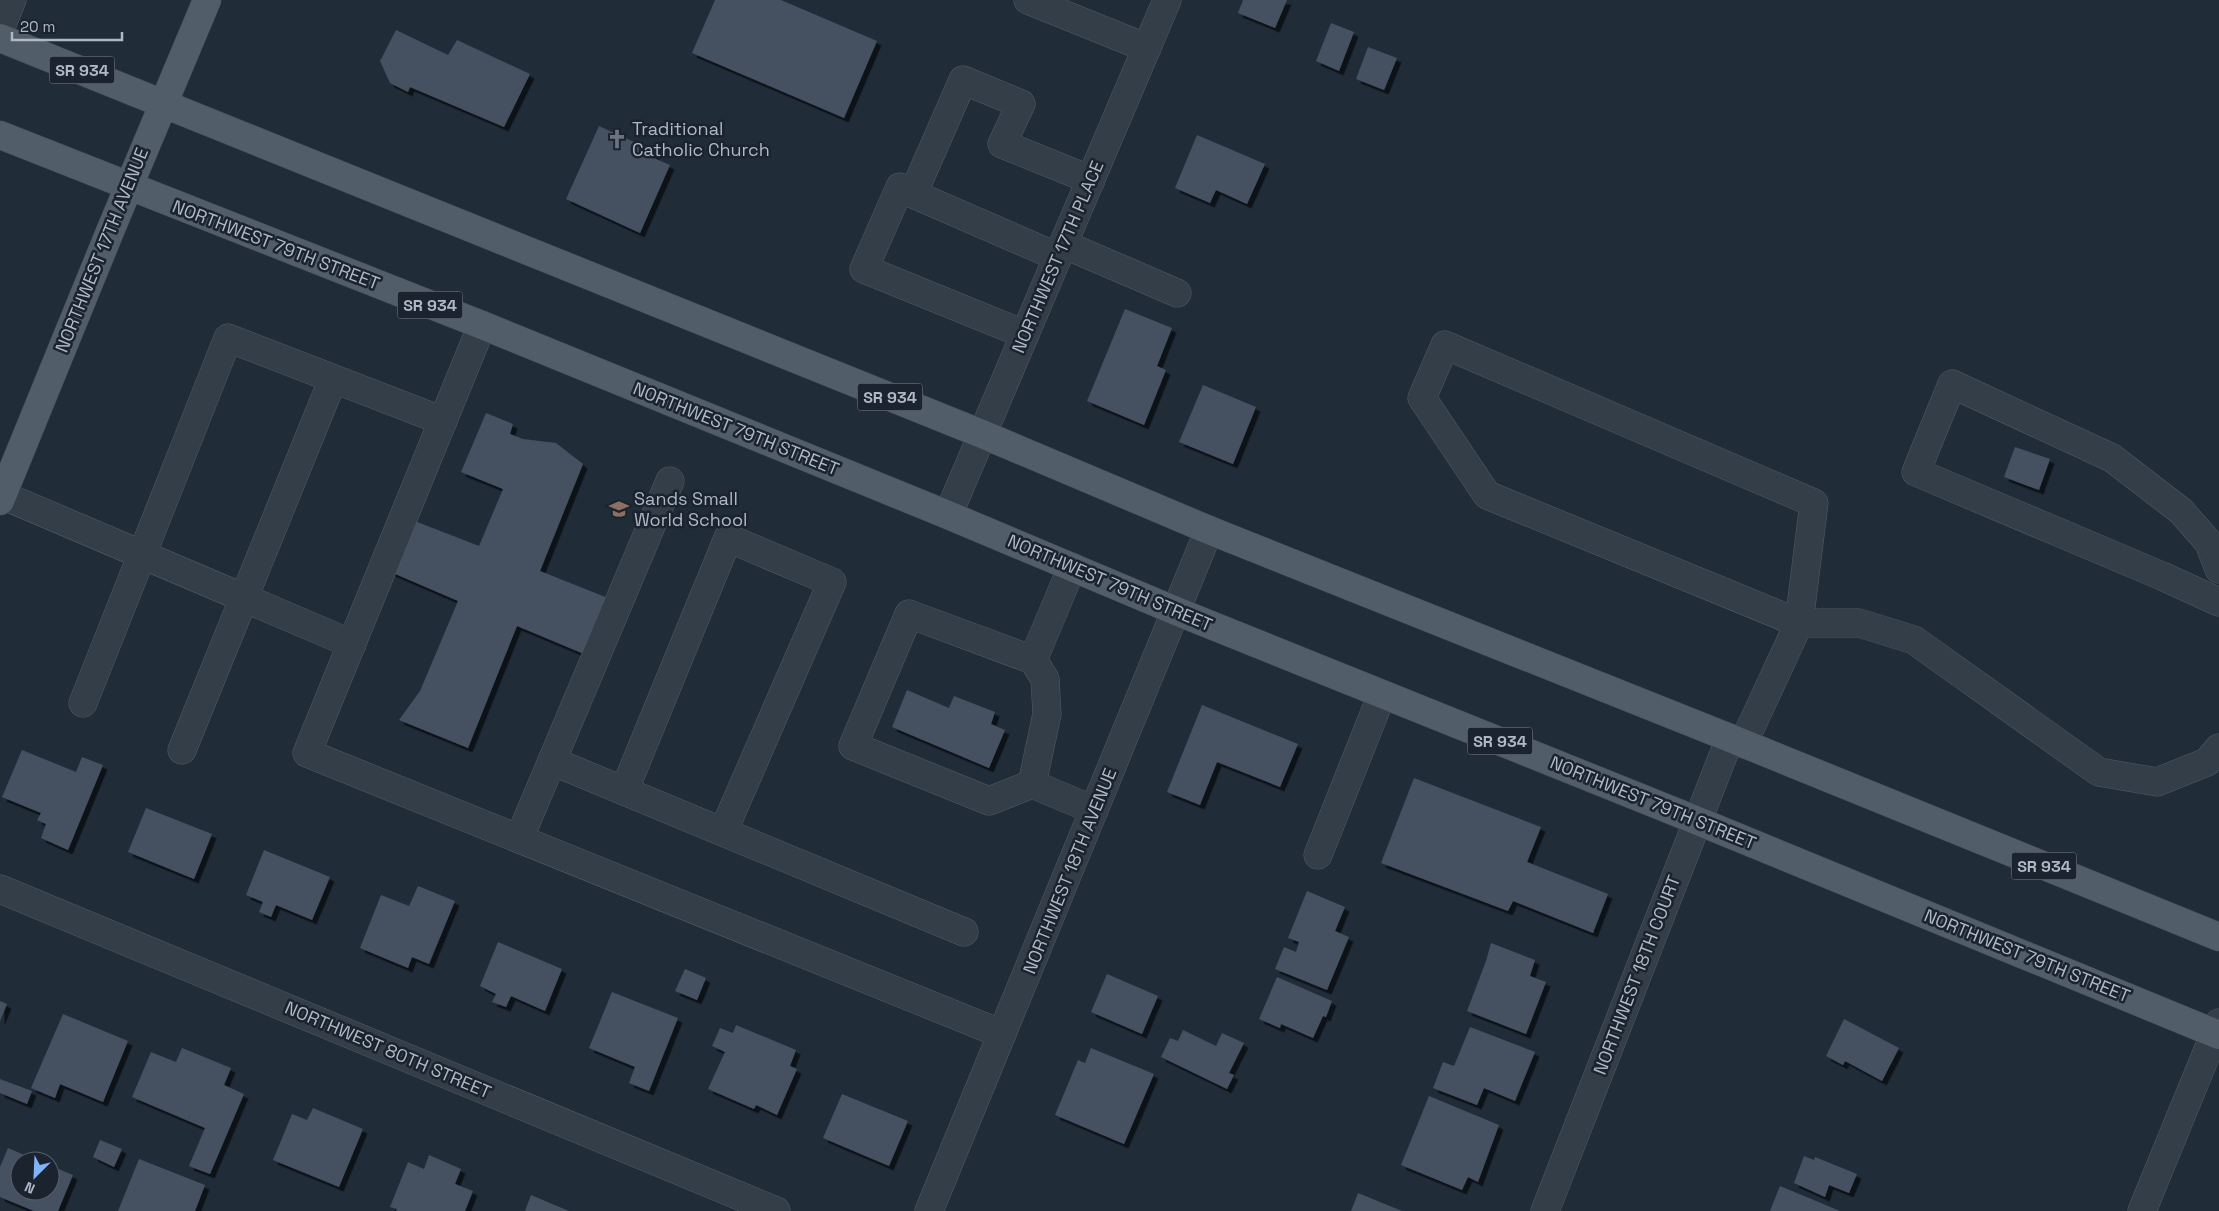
<svg xmlns="http://www.w3.org/2000/svg" width="2219" height="1211" viewBox="0 0 2219 1211" font-family="'Space Grotesk',sans-serif">
  <defs>
    <filter id="shadow"><feDropShadow dx="4.5" dy="4.5" stdDeviation="0" flood-color="#0009"/></filter>
  </defs>
  <rect width="100%" height="100%" fill="#212c39"/>
  <g fill="#445161" fill-rule="evenodd" filter="url(#shadow)">
    <polygon points="715,0 781,0 877,41 844,118 692,53"/>
    <polygon points="1243,0 1287,0 1275,28 1238,13"/>
    <polygon points="1331,23 1354,32 1339,71 1316,61"/>
    <polygon points="396,30 448,55 457,40 530,74 504,127 410,87 408,92 390,83 380,61"/>
    <polygon points="1368,47 1397,58 1384,90 1356,79"/>
    <polygon points="599,126 656,152 654,158 670,165 640,233 566,199"/>
    <polygon points="1197,135 1265,164 1247,204 1216,190 1210,203 1175,188"/>
    <polygon points="1125,309 1172,328 1157,366 1166,370 1144,425 1087,401"/>
    <polygon points="1203,385 1256,407 1233,464 1179,442"/>
    <polygon points="486,413 513,424 510,434 523,439 556,443 583,464 540,571 608,598 584,654 517,626 468,748 399,720 420,691 458,601 386,570 407,518 479,546 503,489 461,472"/>
    <polygon points="2015,447 2050,459 2039,490 2004,477"/>
    <polygon points="907,690 949,708 954,696 995,712 991,724 1005,730 989,768 892,727"/>
    <polygon points="1202,705 1298,744 1280,787 1217,762 1200,805 1167,792"/>
    <polygon points="22,750 76,772 82,757 103,765 68,850 41,838 46,824 37,820 41,813 2,797"/>
    <polygon points="1414,778 1541,827 1527,862 1608,894 1593,933 1513,901 1508,911 1381,863"/>
    <polygon points="146,808 212,834 194,879 128,852"/>
    <polygon points="264,850 330,877 312,920 276,905 271,917 259,912 263,902 246,895"/>
    <polygon points="418,886 455,901 429,964 412,957 408,968 360,948 381,895 409,906"/>
    <polygon points="1307,891 1345,907 1335,931 1349,937 1327,990 1275,969 1284,947 1296,952 1299,942 1288,938"/>
    <polygon points="498,942 562,969 545,1011 511,996 506,1007 492,1002 496,994 480,986"/>
    <polygon points="1491,943 1535,960 1530,976 1546,982 1526,1034 1467,1011 1486,961"/>
    <polygon points="685,969 706,978 697,1000 675,991"/>
    <polygon points="1107,974 1158,996 1142,1034 1091,1012"/>
    <polygon points="1277,977 1332,1001 1326,1017 1323,1016 1313,1038 1281,1024 1280,1028 1259,1019"/>
    <polygon points="612,992 678,1018 649,1091 629,1083 635,1067 589,1048"/>
    <polygon points="0,1001 7,1004 0,1021"/>
    <polygon points="63,1014 128,1041 103,1102 60,1084 55,1098 31,1088"/>
    <polygon points="1844,1019 1899,1048 1882,1081 1845,1061 1843,1065 1826,1056"/>
    <polygon points="736,1025 796,1050 790,1066 797,1069 777,1115 756,1105 754,1109 708,1089 725,1052 712,1046 720,1028 733,1033"/>
    <polygon points="1470,1027 1535,1052 1515,1101 1484,1088 1477,1105 1433,1088 1443,1062 1454,1066"/>
    <polygon points="1183,1030 1216,1046 1222,1033 1244,1043 1229,1073 1234,1075 1227,1089 1161,1057 1170,1038 1178,1041"/>
    <polygon points="182,1048 231,1068 224,1085 244,1094 210,1174 189,1166 205,1128 132,1097 151,1052 176,1062"/>
    <polygon points="1091,1048 1154,1074 1124,1144 1055,1115 1078,1060 1085,1063"/>
    <polygon points="0,1079 32,1091 27,1104 0,1093"/>
    <polygon points="842,1094 908,1121 889,1166 823,1138"/>
    <polygon points="1429,1096 1499,1125 1478,1182 1468,1177 1462,1190 1401,1165"/>
    <polygon points="313,1108 363,1129 339,1187 273,1160 292,1114 307,1120"/>
    <polygon points="100,1140 122,1149 114,1167 93,1157"/>
    <path d="M8,1148L36,1160L38,1155L53,1162L51,1166L73,1175L58,1211H34L0,1197V1167ZM20,1161H50V1191H20Z"/>
    <polygon points="429,1155 461,1169 455,1184 473,1191 465,1211 396,1211 397,1209 390,1207 408,1162 424,1169"/>
    <polygon points="1804,1156 1814,1160 1815,1157 1857,1174 1849,1193 1829,1185 1825,1197 1794,1183"/>
    <polygon points="139,1159 205,1185 195,1211 118,1211"/>
    <polygon points="1780,1186 1840,1211 1770,1211"/>
    <polygon points="1358,1193 1402,1211 1351,1211"/>
    <polygon points="531,1195 569,1211 525,1211"/>
  </g>
  <g fill="none" stroke-linecap="round" stroke-linejoin="round">
    <defs>
      <g id="minor">
        <polyline points="1028,0 1147,48"/>
        <polyline points="0,29 12,0"/>
        <polyline points="913,194 900,187 864,269 1024,334"/>
        <polyline points="1063,244 1177,293"/>
        <polyline points="1058,257 913,194 963,80 1021,104 1002,144 1091,180"/>
        <polyline points="482,325 307,753 1002,1034"/>
        <polyline points="2,495 352,644"/>
        <polyline points="948,515 1167,0"/>
        <polyline points="2219,569 2209,543 2181,511 2112,458 1952,384 1916,472 2162,576 2219,602"/>
        <polyline points="1033,660 1045,679 1047,714 1032,784 989,801 853,746 909,614 1033,660 1072,567"/>
        <polyline points="83,703 228,338 443,421"/>
        <polyline points="1743,744 1799,623 1487,495 1422,398 1445,345 1814,503 1799,623 1859,623 1914,640 2099,772 2157,782 2207,762 2219,748"/>
        <polyline points="182,750 333,379"/>
        <polyline points="552,761 964,932"/>
        <polyline points="1032,784 1094,810"/>
        <polyline points="624,791 728,538 832,582 723,832"/>
        <polyline points="519,839 670,481"/>
        <polyline points="1318,855 1382,694"/>
        <polyline points="0,889 776,1211"/>
        <polyline points="929,1211 1209,530"/>
        <polyline points="1545,1211 1730,738"/>
        <polyline points="2142,1211 2219,1023"/>
      </g>
      <g id="major">
        <polyline points="0,38 982,434 1209,530 1730,738 2219,937"/>
        <polyline points="0,135 482,325 948,515 1176,611 1698,821 2219,1035"/>
        <polyline points="0,501 111,229 207,0"/>
      </g>
    </defs>
    <use href="#minor" stroke="#525b67" stroke-width="29"/>
    <use href="#major" stroke="#3e4753" stroke-width="29"/>
    <use href="#minor" stroke="#343e49" stroke-width="28"/>
    <use href="#major" stroke="#525d6a" stroke-width="28"/>
  </g>
  <defs>
    <symbol id="church-bare" viewBox="-9 -9 18 18"><path d="M-1.2-6h2.4v3.5h3.3v2.4h-3.3V6h-2.4V-.1h-3.3v-2.4h3.3Z" fill="#6b7280" stroke="#1a232e" stroke-width="2.5" paint-order="stroke"/></symbol>
    <symbol id="school-bare" viewBox="-9 -9 18 18"><path d="M0-5L7-2L0 1L-7-2ZM-4 1L0 2.5L4 1V4Q0 6-4 4Z" fill="#8d6e63" stroke="#1a232e" stroke-width="2.5" paint-order="stroke"/></symbol>
  </defs>
  <g fill-rule="evenodd">
    <use href="#church-bare" x="603" y="125" width="28" height="28"/>
    <use href="#school-bare" x="605" y="495" width="28" height="28"/>
  </g>
  <g text-anchor="middle" stroke-width="5" stroke-linejoin="round" paint-order="stroke">
    <g fill="#1a232e" stroke="#828b98" stroke-width="1">
      <rect x="49.5" y="56.5" width="65" height="27" rx="4"/>
      <rect x="397.5" y="291.5" width="65" height="27" rx="4"/>
      <rect x="857.5" y="383.5" width="65" height="27" rx="4"/>
      <rect x="1467.5" y="727.5" width="65" height="27" rx="4"/>
      <rect x="2011.5" y="852.5" width="65" height="27" rx="4"/>
    </g>
    <g font-size="16" font-weight="bold" fill="#afb8c6">
      <text x="82" y="76">SR 934</text>
      <text x="430" y="311">SR 934</text>
      <text x="890" y="403">SR 934</text>
      <text x="1500" y="747">SR 934</text>
      <text x="2044" y="872">SR 934</text>
    </g>
    <g font-size="18" fill="#afb8c6" stroke="#1a232e" text-anchor="start">
      <text x="632" y="135">Traditional<tspan x="632" dy="21">Catholic Church</tspan></text>
      <text x="634" y="505">Sands Small<tspan x="634" dy="21">World School</tspan></text>
    </g>
    <g font-size="18" fill="#afb8c6" stroke="#1a232e">
      <text transform="translate(276 245) rotate(21)" y="6">NORTHWEST 79TH STREET</text>
      <text transform="translate(102 250) rotate(-68)" y="6">NORTHWEST 17TH AVENUE</text>
      <text transform="translate(1058 257) rotate(-67)" y="6">NORTHWEST 17TH PLACE</text>
      <text transform="translate(736 429) rotate(22)" y="6">NORTHWEST 79TH STREET</text>
      <text transform="translate(1110 583) rotate(23)" y="6">NORTHWEST 79TH STREET</text>
      <text transform="translate(1653 803) rotate(22)" y="6">NORTHWEST 79TH STREET</text>
      <text transform="translate(1070 871) rotate(-68)" y="6">NORTHWEST 18TH AVENUE</text>
      <text transform="translate(2027 956) rotate(22)" y="6">NORTHWEST 79TH STREET</text>
      <text transform="translate(1637 975) rotate(-69)" y="6">NORTHWEST 18TH COURT</text>
      <text transform="translate(388 1050) rotate(23)" y="6">NORTHWEST 80TH STREET</text>
    </g>
  </g>
  <g transform="translate(35 1176) rotate(204)"><circle r="24" fill="#1a232e" stroke="#565f6b"/>
  <path d="M0-4L9 19L0 12L-9 19Z" fill="#81b3f9"/>
  <text y="-8" font-size="14" font-weight="bold" text-anchor="middle" fill="#afb8c6">N</text>
  </g>
  <path d="M12 32v8h110v-8" fill="none" stroke="#afb8c6" stroke-width="2.5"/>
  <text x="20" y="32" font-size="15" fill="#afb8c6" stroke="#1a232e" stroke-width="4" paint-order="stroke">20 m</text>
</svg>
